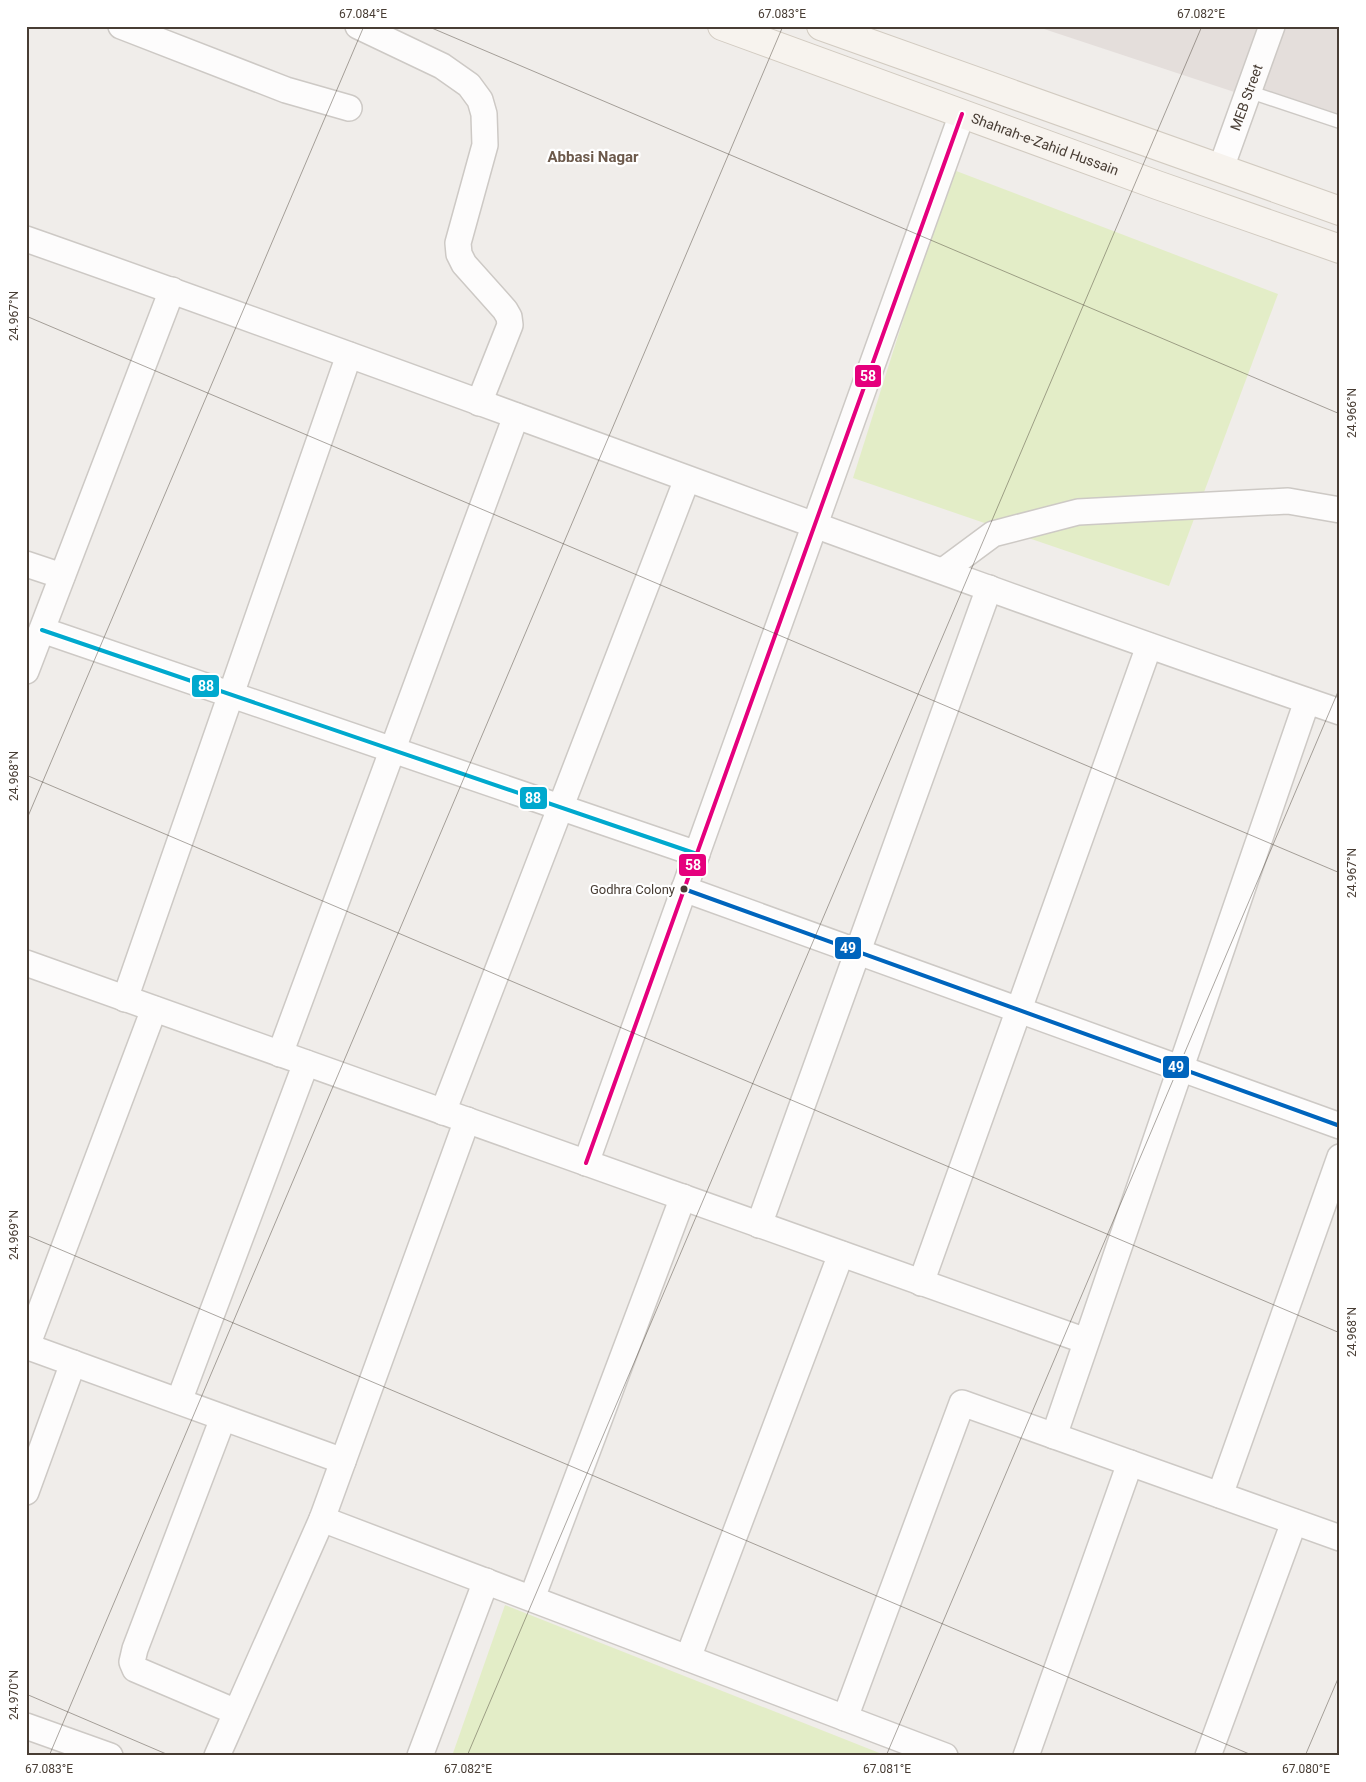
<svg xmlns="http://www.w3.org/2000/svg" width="1366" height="1782" viewBox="0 0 1366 1782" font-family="Roboto,sans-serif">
  <rect width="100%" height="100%" fill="#f0edea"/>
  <polygon fill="#e4dedb" points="1035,26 1340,26 1340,127"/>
  <g fill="#e3edc7">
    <polygon points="951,169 1278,294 1169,586 853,478"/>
    <polygon points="505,1605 887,1756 452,1756"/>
  </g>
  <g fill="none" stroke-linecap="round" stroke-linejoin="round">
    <defs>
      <polyline id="lane" points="1250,92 1340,122"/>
      <g id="street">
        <polyline points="121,26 286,90 349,108"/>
        <polyline points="358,26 442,66 469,85 480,100 484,114 485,145 458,243 459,254 464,264 505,310 509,317 510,325 479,403"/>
        <path id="s1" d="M1221,168L1272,26"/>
        <path d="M26,239C465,393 899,561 1340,712"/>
        <polyline points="26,564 62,576"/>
        <polyline points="943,571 993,534 1078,512 1288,501 1340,510"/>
        <polyline points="42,630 697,854"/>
        <polyline points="26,671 172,290"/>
        <polyline points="684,889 1340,1126"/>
        <polyline points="26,963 1086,1341"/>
        <polyline points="125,999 349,355"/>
        <polyline points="280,1054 516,416"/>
        <polyline points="443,1112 687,479"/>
        <polyline points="586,1163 962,114"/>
        <polyline points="759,1225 989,588"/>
        <polyline points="921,1283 1149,646"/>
        <polyline points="26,1346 343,1461"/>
        <polyline points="27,1346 154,1009"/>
        <polyline points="179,1401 306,1063"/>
        <polyline points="223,1418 135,1649 132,1662 135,1669 236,1712"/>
        <polyline points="1054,1436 1307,701"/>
        <polyline points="26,1492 73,1363"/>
        <polyline points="1220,1495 1340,1157"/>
        <polyline points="322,1519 945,1756"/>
        <polyline points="532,1598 683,1197"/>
        <polyline points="688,1658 841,1254"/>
        <polyline points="845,1718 962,1403 1340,1538"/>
        <polyline points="26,1726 110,1756"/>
        <polyline points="217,1756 322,1519 467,1120"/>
        <polyline points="420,1756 486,1581"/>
        <polyline points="1026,1756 1130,1463"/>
        <polyline points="1208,1756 1294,1522"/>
      </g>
      <g id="secondary">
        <path id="s2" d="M722,26L1157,185L1340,249"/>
        <polyline points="821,26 1340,211"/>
      </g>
    </defs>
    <use href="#lane" stroke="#cdc9c5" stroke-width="15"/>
    <use href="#street" stroke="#cdc9c5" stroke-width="28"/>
    <use href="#secondary" stroke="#d2cbc1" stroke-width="30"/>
    <use href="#lane" stroke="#fdfcfc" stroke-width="12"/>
    <use href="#street" stroke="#fdfcfc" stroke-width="25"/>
    <use href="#secondary" stroke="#f7f3ee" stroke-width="28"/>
    <defs>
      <polyline id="bus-1" points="42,630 697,854"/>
      <polyline id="bus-2" points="684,889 1340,1126"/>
      <polyline id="bus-3" points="586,1163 962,114"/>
    </defs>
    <use href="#bus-1" stroke="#fff" stroke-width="8"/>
    <use href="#bus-2" stroke="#fff" stroke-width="8"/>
    <use href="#bus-3" stroke="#fff" stroke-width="8"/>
    <use href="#bus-1" stroke="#00a9ce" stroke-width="4"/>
    <use href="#bus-2" stroke="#0065bd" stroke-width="4"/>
    <use href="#bus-3" stroke="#e5007d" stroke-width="4"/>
  </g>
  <path fill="none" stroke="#483d34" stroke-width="1" stroke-opacity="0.45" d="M427,26L1340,414M26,316L1340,873M26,775L1340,1333M26,821L364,26M26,1235L1254,1756M26,1694L171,1756M49,1756L783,26M467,1756L1202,26M886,1756L1340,687M1305,1756L1340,1674"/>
  <circle fill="#483d34" stroke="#fff" stroke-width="2" cx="684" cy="889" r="4.5"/>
  <g text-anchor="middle" stroke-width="4.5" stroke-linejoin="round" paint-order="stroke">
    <g font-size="13" fill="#483d34" stroke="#fff" text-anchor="end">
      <text x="675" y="894">Godhra Colony</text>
    </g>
    <g font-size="14" fill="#483d34" stroke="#fff">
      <text dy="5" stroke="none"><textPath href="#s1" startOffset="75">MEB Street</textPath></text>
      <text dy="5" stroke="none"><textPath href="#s2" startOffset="344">Shahrah-e-Zahid Hussain</textPath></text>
    </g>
    <g font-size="15" font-weight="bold" fill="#6c594b" stroke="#fff">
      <text x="593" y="162">Abbasi Nagar</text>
    </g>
  </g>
  <g stroke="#fff" stroke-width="2">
    <rect x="854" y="364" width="28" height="24" rx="5" fill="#e5007d"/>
    <rect x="191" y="674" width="29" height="24" rx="5" fill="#00a9ce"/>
    <rect x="519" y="786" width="29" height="24" rx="5" fill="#00a9ce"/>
    <rect x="678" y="853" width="29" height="24" rx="5" fill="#e5007d"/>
    <rect x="834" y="936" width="28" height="24" rx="5" fill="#0065bd"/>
    <rect x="1162" y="1055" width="28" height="24" rx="5" fill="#0065bd"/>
  </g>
  <g font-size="14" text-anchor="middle" font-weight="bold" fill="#fff">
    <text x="868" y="381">58</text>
    <text x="206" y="691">88</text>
    <text x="533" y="803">88</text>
    <text x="693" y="870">58</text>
    <text x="848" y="953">49</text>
    <text x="1176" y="1072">49</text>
  </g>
  <rect width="1366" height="1782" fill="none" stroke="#ffffff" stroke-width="55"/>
  <rect x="28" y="28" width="1310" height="1726" fill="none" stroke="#483d34" stroke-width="2"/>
  <g font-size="12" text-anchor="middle" fill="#483d34">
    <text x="363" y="18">67.084°E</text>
    <text x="782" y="18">67.083°E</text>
    <text x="1201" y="18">67.082°E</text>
    <text transform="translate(14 316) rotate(-90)" y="4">24.967°N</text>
    <text transform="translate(1352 413) rotate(-90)" y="4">24.966°N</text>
    <text transform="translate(14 776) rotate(-90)" y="4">24.968°N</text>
    <text transform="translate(1352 873) rotate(-90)" y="4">24.967°N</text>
    <text transform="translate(14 1235) rotate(-90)" y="4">24.969°N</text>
    <text transform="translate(1352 1332) rotate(-90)" y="4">24.968°N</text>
    <text transform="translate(14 1695) rotate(-90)" y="4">24.970°N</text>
    <text x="49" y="1773">67.083°E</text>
    <text x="468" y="1773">67.082°E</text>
    <text x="887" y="1773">67.081°E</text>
    <text x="1306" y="1773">67.080°E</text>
  </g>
</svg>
